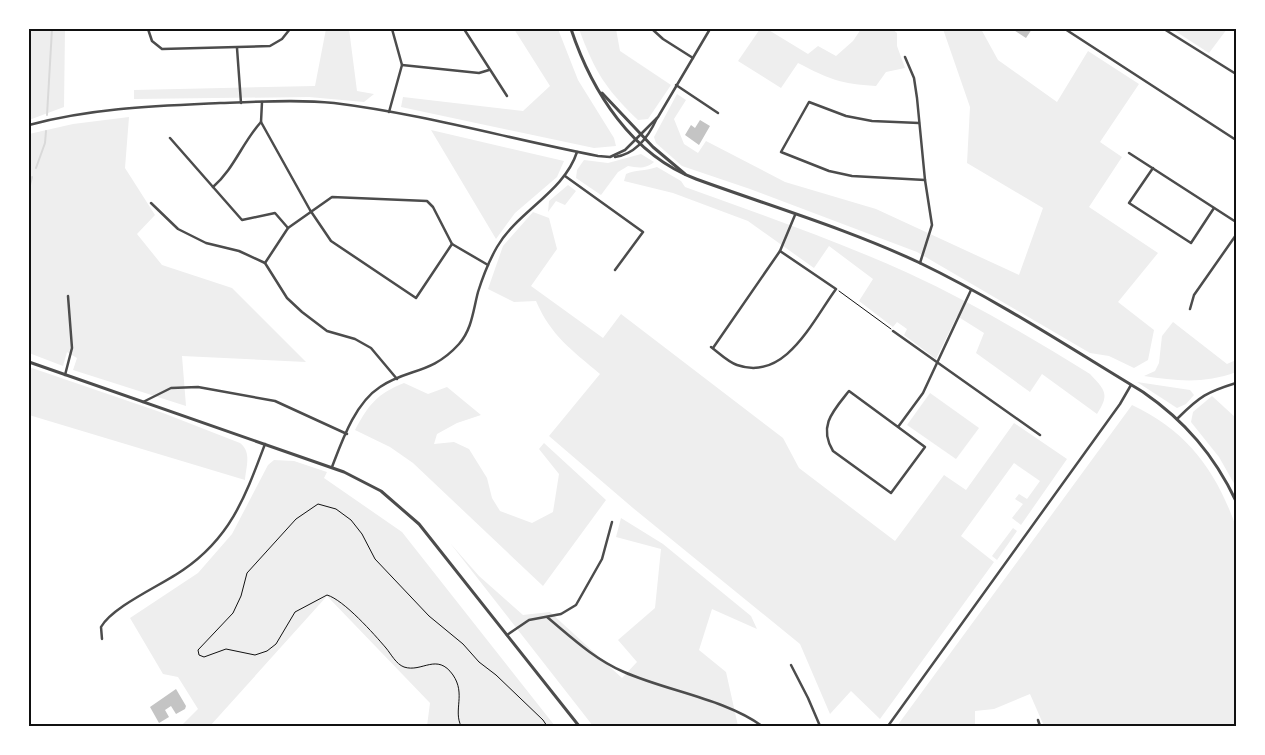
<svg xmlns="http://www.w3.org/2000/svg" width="1265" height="755" viewBox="0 0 1265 755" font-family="Helvetica,sans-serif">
  <rect width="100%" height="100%" fill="#fff"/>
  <g fill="#eee">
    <polygon points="29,29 65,29 64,107 29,120"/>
    <polygon points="326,29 349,29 357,91 374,94 364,102 309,97 134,99 134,90 315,86"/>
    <polygon points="514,29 558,29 578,80 614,138 616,146 594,148 401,107 403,97 523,111 550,86"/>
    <path d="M579,29H616L620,51L671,85L648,119L638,120C605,88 595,72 579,29Z"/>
    <path d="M760,29H767L808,54L818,46L836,56L853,41L861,29H892L897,33V46L905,68L886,72L876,86C840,84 829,79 798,63L781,88L738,61Z"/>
    <polygon points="943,29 981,29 998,60 1057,102 1088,51 1139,84 1100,142 1122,157 1089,207 1158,253 1118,302 1154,330 1148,360 1134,368 1109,356 1090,353 917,252 750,189 682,166 656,143 654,137 677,94 686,100 674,119 684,144 698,153 706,141 785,182 876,209 1019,275 1043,208 967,163 970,107"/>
    <polygon points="1172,29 1227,29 1209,53"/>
    <polygon points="129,117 125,168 155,215 137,234 162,265 232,288 306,362 182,356 186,406 73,370 77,358 67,352 63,366 29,353 29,134 73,124"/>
    <polygon points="431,130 564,161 557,177 515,213 496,239"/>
    <path d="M641,154L654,162C646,169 638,168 628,166L618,172L601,195L576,178L577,170L584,160L608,163Z"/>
    <path d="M657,167L681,181L685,187C760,214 835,240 908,273C971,302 1032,338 1090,374C1105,390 1110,394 1097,414L1042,374L1030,392L976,353L984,333L957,316L936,359L904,335L907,329L897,322L893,327L859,301L873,279L829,246L814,268L748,221L673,193L624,181L626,174C634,170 646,171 657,167Z"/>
    <polygon points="568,185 576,191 565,205 556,201 548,212 549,201"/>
    <path d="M533,212L549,218L557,249L531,286L603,338L621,314L783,438L799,468L895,541L944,475L966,490L1014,423L1067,459L1021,525L1012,518L1023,504L1015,499L1019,494L1027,499L1040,481L1014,463L961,536L994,562L880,719L851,691L830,714L800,644L633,508L549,436L600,374C572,350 551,336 536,301L514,302L488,289L503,246Z"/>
    <path d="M1173,322L1227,364L1236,360V372C1205,384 1176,381 1144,376L1155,371L1159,363L1162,336Z"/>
    <path d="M29,367L163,413L240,443C252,452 246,467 245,480L29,415Z"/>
    <polygon points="1137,382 1190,390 1194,395 1186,404 1177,408"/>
    <path d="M404,383L428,394L447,387L481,415L457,423L437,434L434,444L454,442L469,449L487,478L492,498L500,511L532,523L553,512L559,474L539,449L544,443L606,500L543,586L413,463L390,447L355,430C369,404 377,394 404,383Z"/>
    <polygon points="930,393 979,428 956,459 907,425"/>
    <polygon points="1212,396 1236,418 1236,487 1219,457 1191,422 1193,412"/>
    <path d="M1132,405C1187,431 1216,470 1236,527V726H1044L1030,694L994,709L975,711V726H897Z"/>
    <polygon points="274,460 294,461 327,472 324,478 402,532 555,726 427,726 430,703 327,596 210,726 181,726 198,709 178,677 163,674 130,618 198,573 232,534 268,465"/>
    <polygon points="621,518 663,544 751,616 757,629 712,609 699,650 726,672 738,726 593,726 450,543 479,576 523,615 550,612 622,678 637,662 618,640 655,608 661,549 616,537"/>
    <polygon points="1013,528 1017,531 997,560 992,556"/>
  </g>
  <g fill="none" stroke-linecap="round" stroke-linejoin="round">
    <g stroke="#d9d9d9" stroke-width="2">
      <polyline points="47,115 52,29"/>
      <polyline points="36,168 45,143 46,131"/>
      <polyline points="29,189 32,177"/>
    </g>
  </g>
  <g fill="#c4c4c4">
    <polygon points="1012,29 1032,29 1026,38"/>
    <polygon points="700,120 710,126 699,145 685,135 691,125 695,128"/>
    <polygon points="176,689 186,706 185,709 176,714 171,706 165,710 169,717 159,723 150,707"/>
  </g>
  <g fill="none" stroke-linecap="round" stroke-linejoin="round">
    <g stroke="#111" stroke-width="1">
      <polyline points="839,291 891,329"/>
      <path d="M461,726C453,710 466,694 453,675C437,652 422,673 404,667C396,664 391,654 386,648C374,634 344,600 327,595L295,612L276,644L267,651L255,655L226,649L204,657L199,655L198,650L233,613L241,596L247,573L296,519L318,504L336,509L351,520L362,534L375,559L429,616L463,644L479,662L496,675L543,720L547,726"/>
    </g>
    <g stroke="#4c4c4c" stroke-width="2.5">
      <polyline points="148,29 152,41 162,49 270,46 282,39 290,29"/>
      <polyline points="464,29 507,96"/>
      <polyline points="652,29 663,39 693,58"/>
      <polyline points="1065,29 1236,140"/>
      <polyline points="1164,29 1236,74"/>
      <polyline points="237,48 241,103"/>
      <polyline points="905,57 914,78 917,98 925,180 932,225 920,263"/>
      <polyline points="402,65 479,73 489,70"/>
      <polyline points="676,85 718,113"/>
      <polyline points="262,102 261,122 310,210 331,241 416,298 452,244"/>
      <polyline points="389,112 402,65 392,29"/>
      <polyline points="919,123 872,121 846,116 809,102 781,152 829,171 852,176 925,180"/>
      <path d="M29,125C92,108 155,106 220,103C257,102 297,99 334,103C423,114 510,139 598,156L610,157L625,150L658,117L710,29"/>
      <polyline points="170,138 242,220 275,213 288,228"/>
      <polyline points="1129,153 1236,222"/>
      <path d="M615,157C636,154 649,136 657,118"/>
      <polyline points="1153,168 1129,203 1191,243 1214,208"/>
      <polyline points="565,176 643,232 615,270"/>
      <path d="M213,187C234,169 242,143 261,122"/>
      <polyline points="151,203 178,229 206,243 239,251 265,263 287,298 302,312 327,331 355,339 371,348 397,379"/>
      <polyline points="452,244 488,265"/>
      <polyline points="265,263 288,228 332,197 427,201 433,207 452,244"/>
      <polyline points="1190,309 1194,295 1236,235"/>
      <polyline points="893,331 1040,435"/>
      <path d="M711,347C719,353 728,362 737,365C785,382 812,322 836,289L780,251"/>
      <polyline points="713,348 780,251 795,215"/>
      <polyline points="65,375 72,348 68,296"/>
      <polyline points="143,402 171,388 198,387 275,401 347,434"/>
      <path d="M1178,418C1200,396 1207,392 1236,383"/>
      <path d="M898,427L849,391C833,411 818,426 833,451L891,493L925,447L898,427L923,393L971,290"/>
      <path d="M332,467C342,441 355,403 380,387C408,368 431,375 459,344C472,329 473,311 478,292C483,276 489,261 497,247C518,211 564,192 577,152"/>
      <path d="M547,617C571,637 594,659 624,672C667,691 725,699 762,726"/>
      <polyline points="507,635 529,620 561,614 576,605 602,559 612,522"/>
      <path d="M102,639L101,627C113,606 162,585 183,570C231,537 245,497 265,444"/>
      <polyline points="791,665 808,698 820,726"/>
      <polyline points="1038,720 1040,726"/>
      <polyline points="888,726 1120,404 1131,385"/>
    </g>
    <g stroke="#4c4c4c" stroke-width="3">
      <path d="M571,29C592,92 632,155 696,179C770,206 848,229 920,263C997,300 1070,348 1143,392C1185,421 1214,455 1236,501"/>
      <polyline points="602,93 653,147 685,174"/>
      <polyline points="29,362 344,472 381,491 419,524 579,726"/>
    </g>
  </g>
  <rect width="1265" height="755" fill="none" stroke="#ffffff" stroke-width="60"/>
  <rect x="30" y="30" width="1205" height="695" fill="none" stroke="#111" stroke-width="2"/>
</svg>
